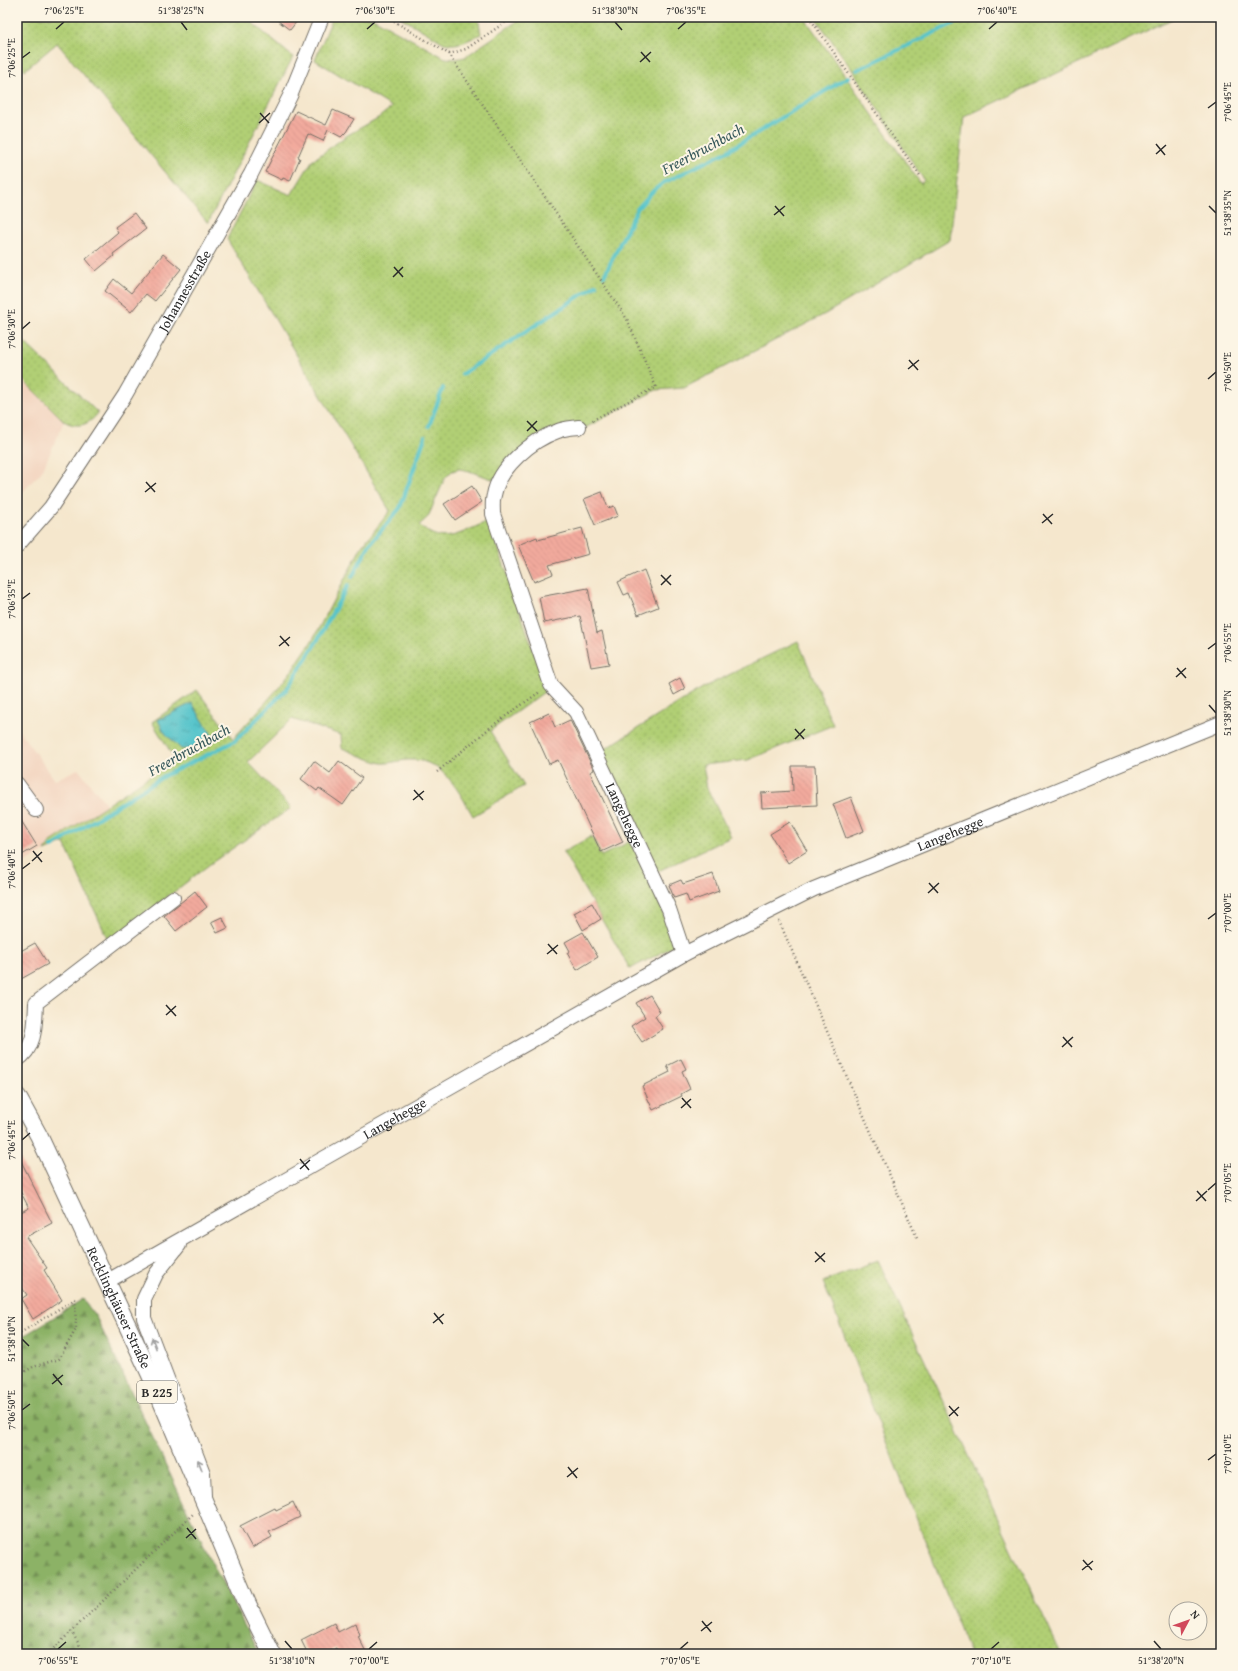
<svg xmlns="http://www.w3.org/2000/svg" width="1238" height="1671" viewBox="0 0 1238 1671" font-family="'Gentium Book Plus',serif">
  <defs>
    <pattern id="grass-dots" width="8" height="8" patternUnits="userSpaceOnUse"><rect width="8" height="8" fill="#b1cf75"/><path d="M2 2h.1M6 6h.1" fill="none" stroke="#98b265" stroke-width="1.8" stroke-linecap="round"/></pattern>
    <pattern id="forest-firs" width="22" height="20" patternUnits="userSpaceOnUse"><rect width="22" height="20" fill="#8cb266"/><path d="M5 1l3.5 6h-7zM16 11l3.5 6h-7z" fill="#739154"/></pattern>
    <pattern id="water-ripples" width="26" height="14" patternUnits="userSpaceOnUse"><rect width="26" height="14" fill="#56c4cb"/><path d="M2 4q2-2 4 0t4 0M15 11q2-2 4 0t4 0" fill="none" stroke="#479fa5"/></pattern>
    <pattern id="building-back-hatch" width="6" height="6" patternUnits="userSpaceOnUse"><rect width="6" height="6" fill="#f2aa9d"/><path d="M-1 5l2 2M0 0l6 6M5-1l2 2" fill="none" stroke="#d09287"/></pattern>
  </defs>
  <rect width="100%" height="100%" fill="#fcf5e5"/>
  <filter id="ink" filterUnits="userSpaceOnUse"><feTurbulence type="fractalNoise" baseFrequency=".025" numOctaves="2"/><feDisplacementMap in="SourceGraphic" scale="8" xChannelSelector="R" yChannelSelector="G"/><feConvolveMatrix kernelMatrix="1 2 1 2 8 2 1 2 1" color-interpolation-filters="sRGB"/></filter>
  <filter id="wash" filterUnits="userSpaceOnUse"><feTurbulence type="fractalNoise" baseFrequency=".012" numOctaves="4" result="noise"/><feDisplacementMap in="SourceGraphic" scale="16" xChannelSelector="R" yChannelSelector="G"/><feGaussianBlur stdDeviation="0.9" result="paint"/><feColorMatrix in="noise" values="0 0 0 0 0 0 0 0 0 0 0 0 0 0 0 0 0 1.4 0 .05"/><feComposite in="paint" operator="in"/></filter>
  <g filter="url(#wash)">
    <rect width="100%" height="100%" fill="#f5e7cd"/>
    <g fill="#f3d4bf">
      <polygon points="21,379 64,421 42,471 17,498 17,383"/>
      <polygon points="17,728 55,780 78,769 107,805 51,842 45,851 17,868"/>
    </g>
    <g fill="url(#grass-dots)" stroke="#6e7d50">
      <polygon points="17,17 245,17 293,57 208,223 57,43 25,70 17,59"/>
      <path d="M333,17H371L445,58L455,59L465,57L523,17H804L921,184L924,180L853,71L815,17H1176L964,117L950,240L827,313L684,388L656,390L585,428L564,426L495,480L469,471L460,469L452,471L445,478L428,517L419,525C444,548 461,532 489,521L547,690L490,731L524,786L473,816C460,793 443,760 413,760C403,759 390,764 382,763C371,761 353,752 342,748L341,735L292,719L248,762L291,808L210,864L109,942L64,843L45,851L51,842L175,759L152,722L197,690L233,739L274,693L293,669L313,639L362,546L390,511L227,239L257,180L291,195L312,161L346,136L378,118L392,107L315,60Z"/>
      <path d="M400,17H478L481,34C468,40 459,47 444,43Z"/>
      <path d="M17,335L98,413C89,425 78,429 64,421L22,379L17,383Z"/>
      <polygon points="798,641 833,725 748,760 703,765 707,788 731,837 656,872 600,752 704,687"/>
      <polygon points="592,836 601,856 633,840 659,898 674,946 630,969 563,852"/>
      <polygon points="878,1260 1061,1654 970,1654 823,1282"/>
    </g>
    <polygon fill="url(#forest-firs)" stroke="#5c6e48" points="83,1299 96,1317 210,1559 259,1654 17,1654 17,1340"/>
    <polygon fill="url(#water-ripples)" stroke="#40787b" points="192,703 212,735 190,749 181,749 164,732 158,720"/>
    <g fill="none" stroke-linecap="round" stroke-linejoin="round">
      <g stroke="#56c4cb" stroke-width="4">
        <polyline points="857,70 967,17"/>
        <polyline points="604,276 637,209 653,191 663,183 726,152 848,77"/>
        <polyline points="462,374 596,285"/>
        <polyline points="429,426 443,388"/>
        <polyline points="352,577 370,544 400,508 425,437"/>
        <polyline points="52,847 164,776 235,741 287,689 317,641 348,585"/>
      </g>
    </g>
    <g id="blocks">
      <g fill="url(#building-back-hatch)">
        <polygon points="273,17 300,17 290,30"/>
        <polygon points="333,110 354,119 346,132 341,137 328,130 323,141 308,134 298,157 300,158 290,181 283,178 282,180 265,172 296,111 326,125"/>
        <polygon points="134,213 146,229 113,254 114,256 96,271 86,259 118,232 115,227"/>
        <polygon points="163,254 181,269 155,301 146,294 131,312 105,291 114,279 131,293"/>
        <polygon points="472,486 482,502 455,520 444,504"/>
        <polygon points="602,492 608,508 614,506 618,516 595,525 584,499"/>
        <polygon points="582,528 589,554 549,565 553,574 534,582 518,545 537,537 538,540"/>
        <polygon points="644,570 658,607 638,615 629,593 624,595 618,582"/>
        <polygon points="588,588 597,633 602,631 609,664 591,667 580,616 544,623 539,597"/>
        <polygon points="680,678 685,689 674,695 669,684"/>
        <polygon points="549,713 555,727 570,720 594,770 590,772 623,842 601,852 558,760 549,764 530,722"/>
        <polygon points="314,761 330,773 339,761 362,778 343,805 319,788 317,791 301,779"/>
        <polygon points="792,766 815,766 817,805 762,808 761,793 793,791"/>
        <polygon points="851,797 864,831 846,838 833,804"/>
        <polygon points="17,814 37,846 17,858"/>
        <polygon points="790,822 807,851 788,863 770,834"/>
        <polygon points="713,874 719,891 689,902 686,894 674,898 669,885 681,880 683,884"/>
        <polygon points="195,891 207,907 176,931 164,916"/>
        <polygon points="592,903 601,919 583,930 574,913"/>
        <polygon points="222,917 228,928 217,933 211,922"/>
        <polygon points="583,932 598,957 577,970 567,953 570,951 565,942"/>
        <polygon points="35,943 48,964 21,979 17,972 17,953"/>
        <polygon points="650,995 660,1012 655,1016 663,1029 642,1042 631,1026 645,1017 636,1003"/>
        <polygon points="681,1059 686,1069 682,1071 690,1089 681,1094 682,1096 653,1110 642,1086 670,1072 667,1066"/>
        <polygon points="17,1153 52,1223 26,1237 47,1268 44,1270 62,1300 33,1319 21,1299 27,1295 17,1280 17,1214 29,1208 17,1185"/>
        <polygon points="293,1502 300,1517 269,1532 272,1537 252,1548 240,1526 275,1508 276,1510"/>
        <polygon points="334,1623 338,1632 356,1623 360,1635 358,1636 367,1654 338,1654 336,1648 325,1654 308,1654 301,1640"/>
      </g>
    </g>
  </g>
  <g filter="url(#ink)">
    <use href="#blocks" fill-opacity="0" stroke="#726d64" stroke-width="1"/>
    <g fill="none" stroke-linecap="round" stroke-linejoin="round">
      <defs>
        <g id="minor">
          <path id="s1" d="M579,427C572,428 564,428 558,431C532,440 499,467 494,495C492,501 493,508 493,514L551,685L576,712L669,909L684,954"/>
          <path id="s2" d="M17,546L51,507L125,395L251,174L290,96L322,17"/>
          <polyline points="17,784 36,810"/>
          <path d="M17,1060C36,1048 35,1024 36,1003L173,898"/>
          <polyline points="179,1245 156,1274 144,1299 144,1318 203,1473 204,1496"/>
          <path id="s3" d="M106,1282L684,954L814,889L1221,723"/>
        </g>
        <g id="major">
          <path id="s4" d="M17,1096L39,1136L150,1374L248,1605L272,1654"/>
        </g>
      </defs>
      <use href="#minor" stroke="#726d64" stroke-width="16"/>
      <use href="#major" stroke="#726d64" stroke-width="19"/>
      <g stroke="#726d64" stroke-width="2.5" stroke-dasharray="1 3" stroke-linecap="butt">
        <polyline points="387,17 449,54 627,319 656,387 591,421"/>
        <polyline points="809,17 921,177"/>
        <polyline points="449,54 466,49 513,17"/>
        <polyline points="437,772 492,726 541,691"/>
        <polyline points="779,921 918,1240"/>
        <polyline points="17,1335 75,1299 76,1329 59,1359 33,1367 17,1376"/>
        <polyline points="71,1631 85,1654"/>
        <polyline points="48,1654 193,1514"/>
      </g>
      <use href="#minor" stroke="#fff" stroke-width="14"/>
      <use href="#major" stroke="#fff" stroke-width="17"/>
    </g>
    <defs><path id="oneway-shaft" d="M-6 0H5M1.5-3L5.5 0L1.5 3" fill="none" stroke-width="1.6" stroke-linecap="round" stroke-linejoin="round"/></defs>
    <g stroke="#a0a0a0">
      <use href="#oneway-shaft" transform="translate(154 1343) rotate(-111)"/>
      <use href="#oneway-shaft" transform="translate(200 1465) rotate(-111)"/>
    </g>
  </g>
  <path fill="none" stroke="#2b2b2b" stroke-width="1.5" d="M181,22L187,30M615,22L622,30M56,29L64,22M367,29L375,22M678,29L686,22M989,29L997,22M641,52L650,62M22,58L30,52M640,62L651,52M1208,108L1216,102M260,113L269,123M259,123L270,113M1156,144L1165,155M1156,154L1166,145M775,206L784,216M1209,206L1216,213M774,215L785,206M394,267L403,277M393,277L403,267M22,329L30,322M909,360L918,370M908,369L919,360M1208,379L1216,372M527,421L537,431M527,431L537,421M146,482L155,492M145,492L156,483M1043,514L1052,524M1042,523L1053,514M661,575L671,585M661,585L671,575M22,599L30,593M280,636L289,646M279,646L290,637M1208,649L1216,643M1177,668L1186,678M1176,677L1186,668M1209,705L1216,713M795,729L804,739M795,739L805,729M414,790L423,800M413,800L424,791M33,851L42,862M32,861L42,852M22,869L30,863M929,883L938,893M928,893L939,883M1208,919L1216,913M548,944L557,954M547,954L558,945M166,1005L176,1016M166,1015L176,1006M1063,1037L1072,1047M1062,1047L1073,1037M682,1098L691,1108M681,1108L691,1099M22,1140L30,1133M300,1159L309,1170M300,1169L310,1160M1208,1190L1216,1183M1197,1191L1206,1201M1196,1201L1207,1191M815,1252L825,1262M815,1262L825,1253M434,1313L443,1324M433,1323L444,1314M22,1339L29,1346M53,1374L62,1385M52,1384L63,1375M949,1406L958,1416M22,1410L30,1404M949,1416L959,1407M1208,1460L1216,1454M568,1467L577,1478M567,1477L578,1468M187,1528L196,1539M186,1538L196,1529M1083,1560L1092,1570M1082,1570L1093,1561M702,1621L711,1632M701,1631L712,1622M285,1641L292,1649M1154,1641L1161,1649M58,1649L66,1642M369,1649L377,1642M680,1649L688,1642M991,1649L999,1642"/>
  <g text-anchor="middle" stroke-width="4" stroke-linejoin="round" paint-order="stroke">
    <rect fill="#fcf5e5" stroke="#6a6863" stroke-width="1" x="137" y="1381" width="40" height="22" rx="3"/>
    <g font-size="13" font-weight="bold" fill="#2b2b2b">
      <text x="157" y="1397">B 225</text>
    </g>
    <g font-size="14" fill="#2b2b2b" stroke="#fcf5e5">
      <text dy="5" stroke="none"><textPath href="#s2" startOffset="306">Johannesstraße</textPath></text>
      <text dy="5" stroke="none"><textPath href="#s1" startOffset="466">Langehegge</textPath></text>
      <text dy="5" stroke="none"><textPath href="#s3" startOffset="957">Langehegge</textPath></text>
      <text dy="5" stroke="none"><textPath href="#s3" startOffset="332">Langehegge</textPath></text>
      <text dy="5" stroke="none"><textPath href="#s4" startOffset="235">Recklinghäuser Straße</textPath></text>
    </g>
    <g font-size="15" font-style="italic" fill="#38595b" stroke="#fcf5e5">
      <text transform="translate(703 149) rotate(-28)" y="5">Freerbruchbach</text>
      <text transform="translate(189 750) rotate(-29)" y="5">Freerbruchbach</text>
    </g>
  </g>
  <rect width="1238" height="1671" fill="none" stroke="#fcf5e5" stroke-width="44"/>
  <g transform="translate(1188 1621) rotate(49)"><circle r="19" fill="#fcf5e5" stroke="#a8a49b"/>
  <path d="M0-3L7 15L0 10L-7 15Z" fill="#d1495b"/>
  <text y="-6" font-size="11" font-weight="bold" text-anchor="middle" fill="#2b2b2b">N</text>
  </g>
  <rect x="22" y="22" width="1194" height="1627" fill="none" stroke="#2b2b2b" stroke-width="1.5"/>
  <g font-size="10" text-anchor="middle" fill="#2b2b2b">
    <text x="64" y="14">7°06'25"E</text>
    <text x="181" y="14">51°38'25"N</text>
    <text x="375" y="14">7°06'30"E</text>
    <text x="615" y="14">51°38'30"N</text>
    <text x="686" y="14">7°06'35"E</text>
    <text x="997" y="14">7°06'40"E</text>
    <text transform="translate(11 58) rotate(-90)" y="4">7°06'25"E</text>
    <text transform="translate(1227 102) rotate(-90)" y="4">7°06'45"E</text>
    <text transform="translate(1227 213) rotate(-90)" y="4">51°38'35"N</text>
    <text transform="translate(11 329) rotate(-90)" y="4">7°06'30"E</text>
    <text transform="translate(1227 372) rotate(-90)" y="4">7°06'50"E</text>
    <text transform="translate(11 599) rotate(-90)" y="4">7°06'35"E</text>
    <text transform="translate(1227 643) rotate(-90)" y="4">7°06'55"E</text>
    <text transform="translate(1227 713) rotate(-90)" y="4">51°38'30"N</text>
    <text transform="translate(11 869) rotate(-90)" y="4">7°06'40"E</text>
    <text transform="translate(1227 913) rotate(-90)" y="4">7°07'00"E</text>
    <text transform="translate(11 1140) rotate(-90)" y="4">7°06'45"E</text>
    <text transform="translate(1227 1183) rotate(-90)" y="4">7°07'05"E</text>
    <text transform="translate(11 1339) rotate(-90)" y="4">51°38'10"N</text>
    <text transform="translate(11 1410) rotate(-90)" y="4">7°06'50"E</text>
    <text transform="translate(1227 1454) rotate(-90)" y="4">7°07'10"E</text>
    <text x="58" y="1664">7°06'55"E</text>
    <text x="292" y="1664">51°38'10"N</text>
    <text x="369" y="1664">7°07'00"E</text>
    <text x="680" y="1664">7°07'05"E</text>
    <text x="991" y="1664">7°07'10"E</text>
    <text x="1161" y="1664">51°38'20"N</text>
  </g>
</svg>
